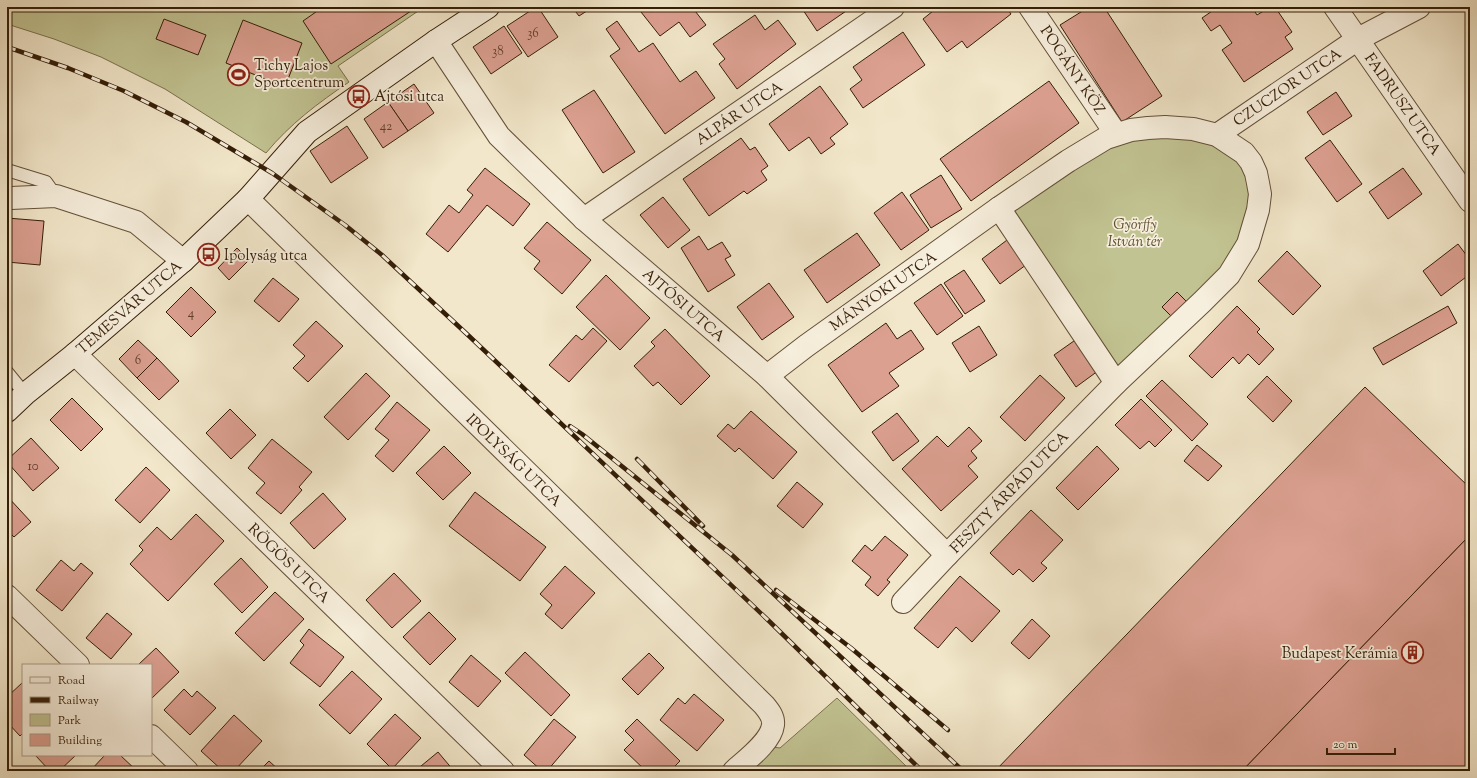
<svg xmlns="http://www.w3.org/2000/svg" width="1477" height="778" viewBox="0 0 1477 778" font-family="'Sorts Mill Goudy',serif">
  <rect width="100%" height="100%" fill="#f2e7ca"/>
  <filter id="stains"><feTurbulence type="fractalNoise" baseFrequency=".005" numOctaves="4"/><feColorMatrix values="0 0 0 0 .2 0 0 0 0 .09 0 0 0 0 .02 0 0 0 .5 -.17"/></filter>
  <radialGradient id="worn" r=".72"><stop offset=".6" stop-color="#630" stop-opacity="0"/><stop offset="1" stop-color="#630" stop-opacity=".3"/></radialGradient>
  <g fill="#c2c392" stroke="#7c704d">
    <path d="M7,7H424L338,66L349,82C318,103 290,124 266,153L165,89L101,57L54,39L7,24Z"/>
    <polygon points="1193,129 1251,162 1248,244 1116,383 999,208 1096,144"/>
    <polygon points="837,698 911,771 729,771 757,745 780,748"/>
  </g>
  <g fill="#dca091" stroke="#351e08">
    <polygon points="323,7 417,7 331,64 303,21"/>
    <polygon points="536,7 538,7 558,37 528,57 507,26"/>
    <polygon points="572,7 593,7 579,16"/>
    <polygon points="647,7 651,12 658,7 692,7 706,25 690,37 679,22 660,36 641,12"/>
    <polygon points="801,7 852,7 817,31"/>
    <polygon points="938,7 1006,7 1011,14 967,48 962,41 947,52 923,19"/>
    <polygon points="1089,7 1104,7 1162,96 1122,122 1060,25"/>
    <polygon points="1218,7 1252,7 1257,15 1270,7 1275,7 1292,32 1285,37 1293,49 1244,82 1222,50 1232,43 1220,25 1211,31 1202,18"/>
    <polygon points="755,15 765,30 778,20 796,44 737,89 719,64 725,59 713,44"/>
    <polygon points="164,19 206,35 198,55 156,39"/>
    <polygon points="243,20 302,43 285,87 226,63"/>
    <polygon points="617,21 639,52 653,43 680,82 696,71 715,98 665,134 610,56 620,49 606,29"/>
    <polygon points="504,26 522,53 491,74 473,47"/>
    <polygon points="903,32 925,65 863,108 850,89 862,80 853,67"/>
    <polygon points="1049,81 1079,123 971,201 940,159"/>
    <polygon points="414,84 434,113 408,131 388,102"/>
    <polygon points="820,86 848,124 830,138 835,144 821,154 809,137 789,151 769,124"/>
    <polygon points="594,90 635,152 603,173 562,110"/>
    <polygon points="1336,92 1352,116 1323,135 1307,112"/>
    <polygon points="388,102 408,131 383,148 364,119"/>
    <polygon points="347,126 368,158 331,183 310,151"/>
    <polygon points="741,138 750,150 755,147 768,166 761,171 767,180 747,194 744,191 709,216 683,179"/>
    <polygon points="1330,140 1362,184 1337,202 1305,158"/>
    <polygon points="485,168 530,204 513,226 487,205 448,252 426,234 449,205 459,213 473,195 467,190"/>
    <polygon points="1403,168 1422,194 1388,219 1369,192"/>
    <polygon points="941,175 962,209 931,228 910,195"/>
    <polygon points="902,192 929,230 901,250 874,213"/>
    <polygon points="663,197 690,230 668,248 640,215"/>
    <polygon points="7,218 44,221 40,265 7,262"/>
    <polygon points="547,222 591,260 562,294 534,269 540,261 524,248"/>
    <polygon points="857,233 880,265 827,303 804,270"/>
    <polygon points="699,236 708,250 722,242 731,256 725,259 735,275 708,292 681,248"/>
    <polygon points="1011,237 1030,262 1000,284 982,259"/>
    <polygon points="1458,244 1470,260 1470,274 1441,296 1423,271"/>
    <polygon points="237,248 249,260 229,280 218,268"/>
    <polygon points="1287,251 1321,286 1293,315 1258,281"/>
    <polygon points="964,270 985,301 965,314 944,283"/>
    <polygon points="606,275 650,318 620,350 576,307"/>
    <polygon points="273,278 299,299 279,322 254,301"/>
    <polygon points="769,283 794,317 762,340 737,307"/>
    <polygon points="941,284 963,316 937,335 914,303"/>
    <polygon points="191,287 216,312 191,337 166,312"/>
    <polygon points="1177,292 1188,303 1173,318 1162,307"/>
    <polygon points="1237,306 1260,329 1257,332 1274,349 1259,365 1248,354 1239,364 1233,357 1212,378 1189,356"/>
    <polygon points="1448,306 1457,323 1383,365 1373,348"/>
    <polygon points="316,321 343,346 308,382 293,368 305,356 293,345"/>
    <polygon points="886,323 897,339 911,330 924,349 889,373 899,386 862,412 828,365"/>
    <polygon points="979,326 997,355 970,372 952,343"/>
    <polygon points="593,328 607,341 569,382 549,365 576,335 582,340"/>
    <polygon points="665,329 710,376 681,405 658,382 653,386 634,366 655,346 651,342"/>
    <polygon points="1081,336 1102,368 1076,387 1054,355"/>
    <polygon points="138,340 157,358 137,378 119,359"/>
    <polygon points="157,358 179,381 159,400 137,378"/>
    <polygon points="366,373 390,396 348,440 324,417"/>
    <polygon points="1040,375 1065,398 1025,441 1000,417"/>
    <polygon points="1267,376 1292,401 1273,422 1247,397"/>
    <polygon points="1162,380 1208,424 1192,441 1146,396"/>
    <polygon points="1365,387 1470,488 1470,535 1242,771 995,771"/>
    <polygon points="72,398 103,429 81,451 50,420"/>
    <polygon points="1141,399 1172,430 1155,447 1149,441 1140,449 1115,425"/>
    <polygon points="397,402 430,430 393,472 375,456 389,440 375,429"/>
    <polygon points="230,409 256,435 231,459 206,433"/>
    <polygon points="751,411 797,452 773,479 739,448 735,452 717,436 728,424 734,429"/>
    <polygon points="897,413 919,441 893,461 872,432"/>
    <polygon points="969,427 982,441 971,451 977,458 968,466 978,477 941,511 902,469 937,436 948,447"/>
    <polygon points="31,438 59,468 33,491 7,462 7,460"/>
    <polygon points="272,439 312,472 299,487 302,490 281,514 256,493 265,483 248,468"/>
    <polygon points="1197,445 1222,466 1208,481 1184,461"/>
    <polygon points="444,446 471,473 443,500 416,473"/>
    <polygon points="1097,446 1119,469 1078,510 1056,488"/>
    <polygon points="146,467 170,490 140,523 115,500"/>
    <polygon points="797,482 823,504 803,528 777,506"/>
    <polygon points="475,492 546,547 520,581 449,526"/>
    <polygon points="323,493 346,519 314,549 290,523"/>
    <polygon points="7,496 31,522 14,537 7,530"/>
    <polygon points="1031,510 1063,540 1041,563 1047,568 1033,582 1019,569 1013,575 990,553"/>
    <polygon points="196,514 224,541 168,601 130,564 143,550 139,546 157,527 171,540"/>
    <polygon points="1470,535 1470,771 1242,771"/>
    <polygon points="885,536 908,555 887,580 890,582 878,596 865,585 871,577 852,561 865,545 872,551"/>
    <polygon points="241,558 268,587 242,613 214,584"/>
    <polygon points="61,560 74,571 81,563 93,573 62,611 36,590"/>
    <polygon points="565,566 595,593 562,629 545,614 552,605 540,594"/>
    <polygon points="394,573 421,601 392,628 366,600"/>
    <polygon points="960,576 1000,611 972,642 956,627 938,648 914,628"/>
    <polygon points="275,592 304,619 264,661 235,633"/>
    <polygon points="429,612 456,639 430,665 403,637"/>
    <polygon points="107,613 132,634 111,659 86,638"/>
    <polygon points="1032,619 1050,636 1029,659 1011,643"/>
    <polygon points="309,629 344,657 320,687 290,663 304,645 300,641"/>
    <polygon points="156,648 179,672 151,699 151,665 138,665"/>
    <polygon points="525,652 570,695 551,716 505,673"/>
    <polygon points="649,653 664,668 638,695 622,679"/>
    <polygon points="471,655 501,681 478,707 449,682"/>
    <polygon points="352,671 382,699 350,734 319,705"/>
    <polygon points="23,682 23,733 20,736 7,722 7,697"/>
    <polygon points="184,689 192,697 197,691 216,708 190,735 164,710"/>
    <polygon points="694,694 724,720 697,751 660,720 678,698 685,704"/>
    <polygon points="395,714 421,738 392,769 367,744"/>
    <polygon points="234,715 262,741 234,771 223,771 201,751"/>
    <polygon points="554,719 576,737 547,771 542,771 524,755"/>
    <polygon points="637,719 680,761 670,771 646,771 624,750 634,740 625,731"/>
    <polygon points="438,752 454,771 415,771"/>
    <polygon points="35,755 76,755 59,771 50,771"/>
    <polygon points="105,755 120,755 137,771 90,771"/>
    <polygon points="269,761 280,771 259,771"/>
  </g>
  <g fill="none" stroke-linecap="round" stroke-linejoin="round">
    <defs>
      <g id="lane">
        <polyline points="7,170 46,182 56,196"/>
        <polyline points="7,372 25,394"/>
      </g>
      <g id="street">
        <polyline points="1030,7 1116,134"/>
        <polyline points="1335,7 1470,201"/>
        <polyline points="436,41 499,136 584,219 767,376 947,555"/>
        <polyline points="1217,135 1358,39 1419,7"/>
        <polyline points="11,198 56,196 136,222 183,261"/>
        <path d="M248,199L764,705C769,711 774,717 773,725C771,742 746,760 734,771"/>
        <polyline points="999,208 1116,383"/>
        <polyline points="584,219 893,7"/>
        <polyline points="75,354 503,771"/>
        <polyline points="767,376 806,346 999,208 1068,161 1106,138 1131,130 1148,128 1165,127 1193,129 1217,135 1244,153 1251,162 1256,173 1258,183 1260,194 1258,210 1248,244 1229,275 1202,302 1116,383 947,555 903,602"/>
        <polyline points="7,596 78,665"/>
        <polyline points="151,736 187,771"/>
      </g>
      <polyline id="secondary" points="7,411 25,394 75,354 183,261 248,199 307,132 436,41 488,7"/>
    </defs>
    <use href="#lane" stroke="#645038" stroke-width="14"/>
    <use href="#street" stroke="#645038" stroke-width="24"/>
    <use href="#secondary" stroke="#351e08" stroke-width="24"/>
    <use href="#lane" stroke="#f7efdd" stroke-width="12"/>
    <use href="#street" stroke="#f7efdd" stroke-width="22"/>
    <use href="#secondary" stroke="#f7efdd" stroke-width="22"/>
    <defs>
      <g id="rail">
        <polyline points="7,47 68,68 124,91 186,122 272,173 345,225 382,255 469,336 769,621 922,771"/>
        <polyline points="570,426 582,434 732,555 963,771"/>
        <polyline points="637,459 703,526"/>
        <polyline points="776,590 851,648 948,730"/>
      </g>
    </defs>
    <use href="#rail" stroke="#351e08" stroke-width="4.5"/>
    <use href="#rail" stroke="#f7efdd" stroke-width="3" stroke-dasharray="9" stroke-linecap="butt"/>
  </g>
  <defs>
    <symbol id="stadium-ring" viewBox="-11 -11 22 22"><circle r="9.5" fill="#f7efdd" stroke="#8f2418" stroke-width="1.5"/><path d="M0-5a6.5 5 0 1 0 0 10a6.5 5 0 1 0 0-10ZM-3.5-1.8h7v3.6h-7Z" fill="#8f2418"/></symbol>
    <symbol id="bus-ring" viewBox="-11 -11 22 22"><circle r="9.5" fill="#f7efdd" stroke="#8f2418" stroke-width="1.5"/><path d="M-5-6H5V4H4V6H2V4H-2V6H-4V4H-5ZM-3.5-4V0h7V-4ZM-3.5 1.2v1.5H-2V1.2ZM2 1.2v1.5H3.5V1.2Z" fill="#8f2418"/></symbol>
    <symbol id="building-ring" viewBox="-11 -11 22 22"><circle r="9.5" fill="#f7efdd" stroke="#8f2418" stroke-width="1.5"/><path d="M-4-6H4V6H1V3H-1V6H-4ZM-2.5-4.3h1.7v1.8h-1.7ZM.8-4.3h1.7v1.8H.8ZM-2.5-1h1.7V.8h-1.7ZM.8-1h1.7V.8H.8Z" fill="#8f2418"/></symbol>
  </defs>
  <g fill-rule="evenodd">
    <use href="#stadium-ring" x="226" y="62" width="25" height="25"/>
    <use href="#bus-ring" x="346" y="84" width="25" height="25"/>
    <use href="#bus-ring" x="196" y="242" width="25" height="25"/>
    <use href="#building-ring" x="1400" y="640" width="25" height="25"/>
  </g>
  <g text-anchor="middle" stroke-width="3.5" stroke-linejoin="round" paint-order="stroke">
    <g font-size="13" fill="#5f3e2a">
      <text x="533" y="37">36</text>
      <text x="498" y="55">38</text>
      <text x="386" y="130">42</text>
      <text x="191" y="317">4</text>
      <text x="138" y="364">6</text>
      <text x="33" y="470">10</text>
    </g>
    <g font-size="15" fill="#351e08" stroke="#f7efdd" text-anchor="start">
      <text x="254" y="70">Tichy Lajos<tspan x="254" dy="17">Sportcentrum</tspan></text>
      <text x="374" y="101">Ajtósi utca</text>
      <text x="224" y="260">Ipolyság utca</text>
      <text x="1398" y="658" text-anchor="end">Budapest Kerámia</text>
    </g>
    <g font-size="15" fill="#351e08" stroke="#f7efdd">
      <text transform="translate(1073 70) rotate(56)" y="5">POGÁNY KÖZ</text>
      <text transform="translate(1287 87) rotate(-34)" y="5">CZUCZOR UTCA</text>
      <text transform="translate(1403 104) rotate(55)" y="5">FADRUSZ UTCA</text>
      <text transform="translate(739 113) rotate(-34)" y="5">ALPÁR UTCA</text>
      <text transform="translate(883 291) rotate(-35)" y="5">MÁNYOKI UTCA</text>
      <text transform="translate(684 305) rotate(41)" y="5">AJTÓSI UTCA</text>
      <text transform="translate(129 307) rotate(-41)" y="5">TEMESVÁR UTCA</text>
      <text transform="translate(514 460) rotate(44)" y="5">IPOLYSÁG UTCA</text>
      <text transform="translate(1009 492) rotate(-46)" y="5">FESZTY ÁRPÁD UTCA</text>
      <text transform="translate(289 563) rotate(44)" y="5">RÖGÖS UTCA</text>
    </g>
    <g font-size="15" font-style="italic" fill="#5f5031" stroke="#f7efdd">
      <text x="1135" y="229">Györffy<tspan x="1135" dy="17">István tér</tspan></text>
    </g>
  </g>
  <rect width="1477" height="778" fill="none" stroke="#f2e7ca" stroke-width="24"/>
  <rect x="8" y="8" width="1461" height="762" fill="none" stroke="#351e08" stroke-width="2"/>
  <rect x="12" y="12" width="1453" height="754" fill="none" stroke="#351e08"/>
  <rect x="22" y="664" width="130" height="92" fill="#f7efdd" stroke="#a99b88"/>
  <rect x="30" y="677" width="20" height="6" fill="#f7efdd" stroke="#a99b88"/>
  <text x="58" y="684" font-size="12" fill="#351e08">Road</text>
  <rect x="30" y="697" width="20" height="6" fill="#351e08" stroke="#a99b88"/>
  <text x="58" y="704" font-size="12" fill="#351e08">Railway</text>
  <rect x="30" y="714" width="20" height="12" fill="#c2c392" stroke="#a99b88"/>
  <text x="58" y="724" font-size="12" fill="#351e08">Park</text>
  <rect x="30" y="734" width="20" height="12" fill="#dca091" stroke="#a99b88"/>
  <text x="58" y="744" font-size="12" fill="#351e08">Building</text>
  <path d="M1327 748v6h68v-6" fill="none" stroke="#351e08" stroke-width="2"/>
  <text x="1333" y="748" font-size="12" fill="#351e08" stroke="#f7efdd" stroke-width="3" paint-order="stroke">20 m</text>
  <rect width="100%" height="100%" filter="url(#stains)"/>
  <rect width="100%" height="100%" fill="url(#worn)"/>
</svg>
